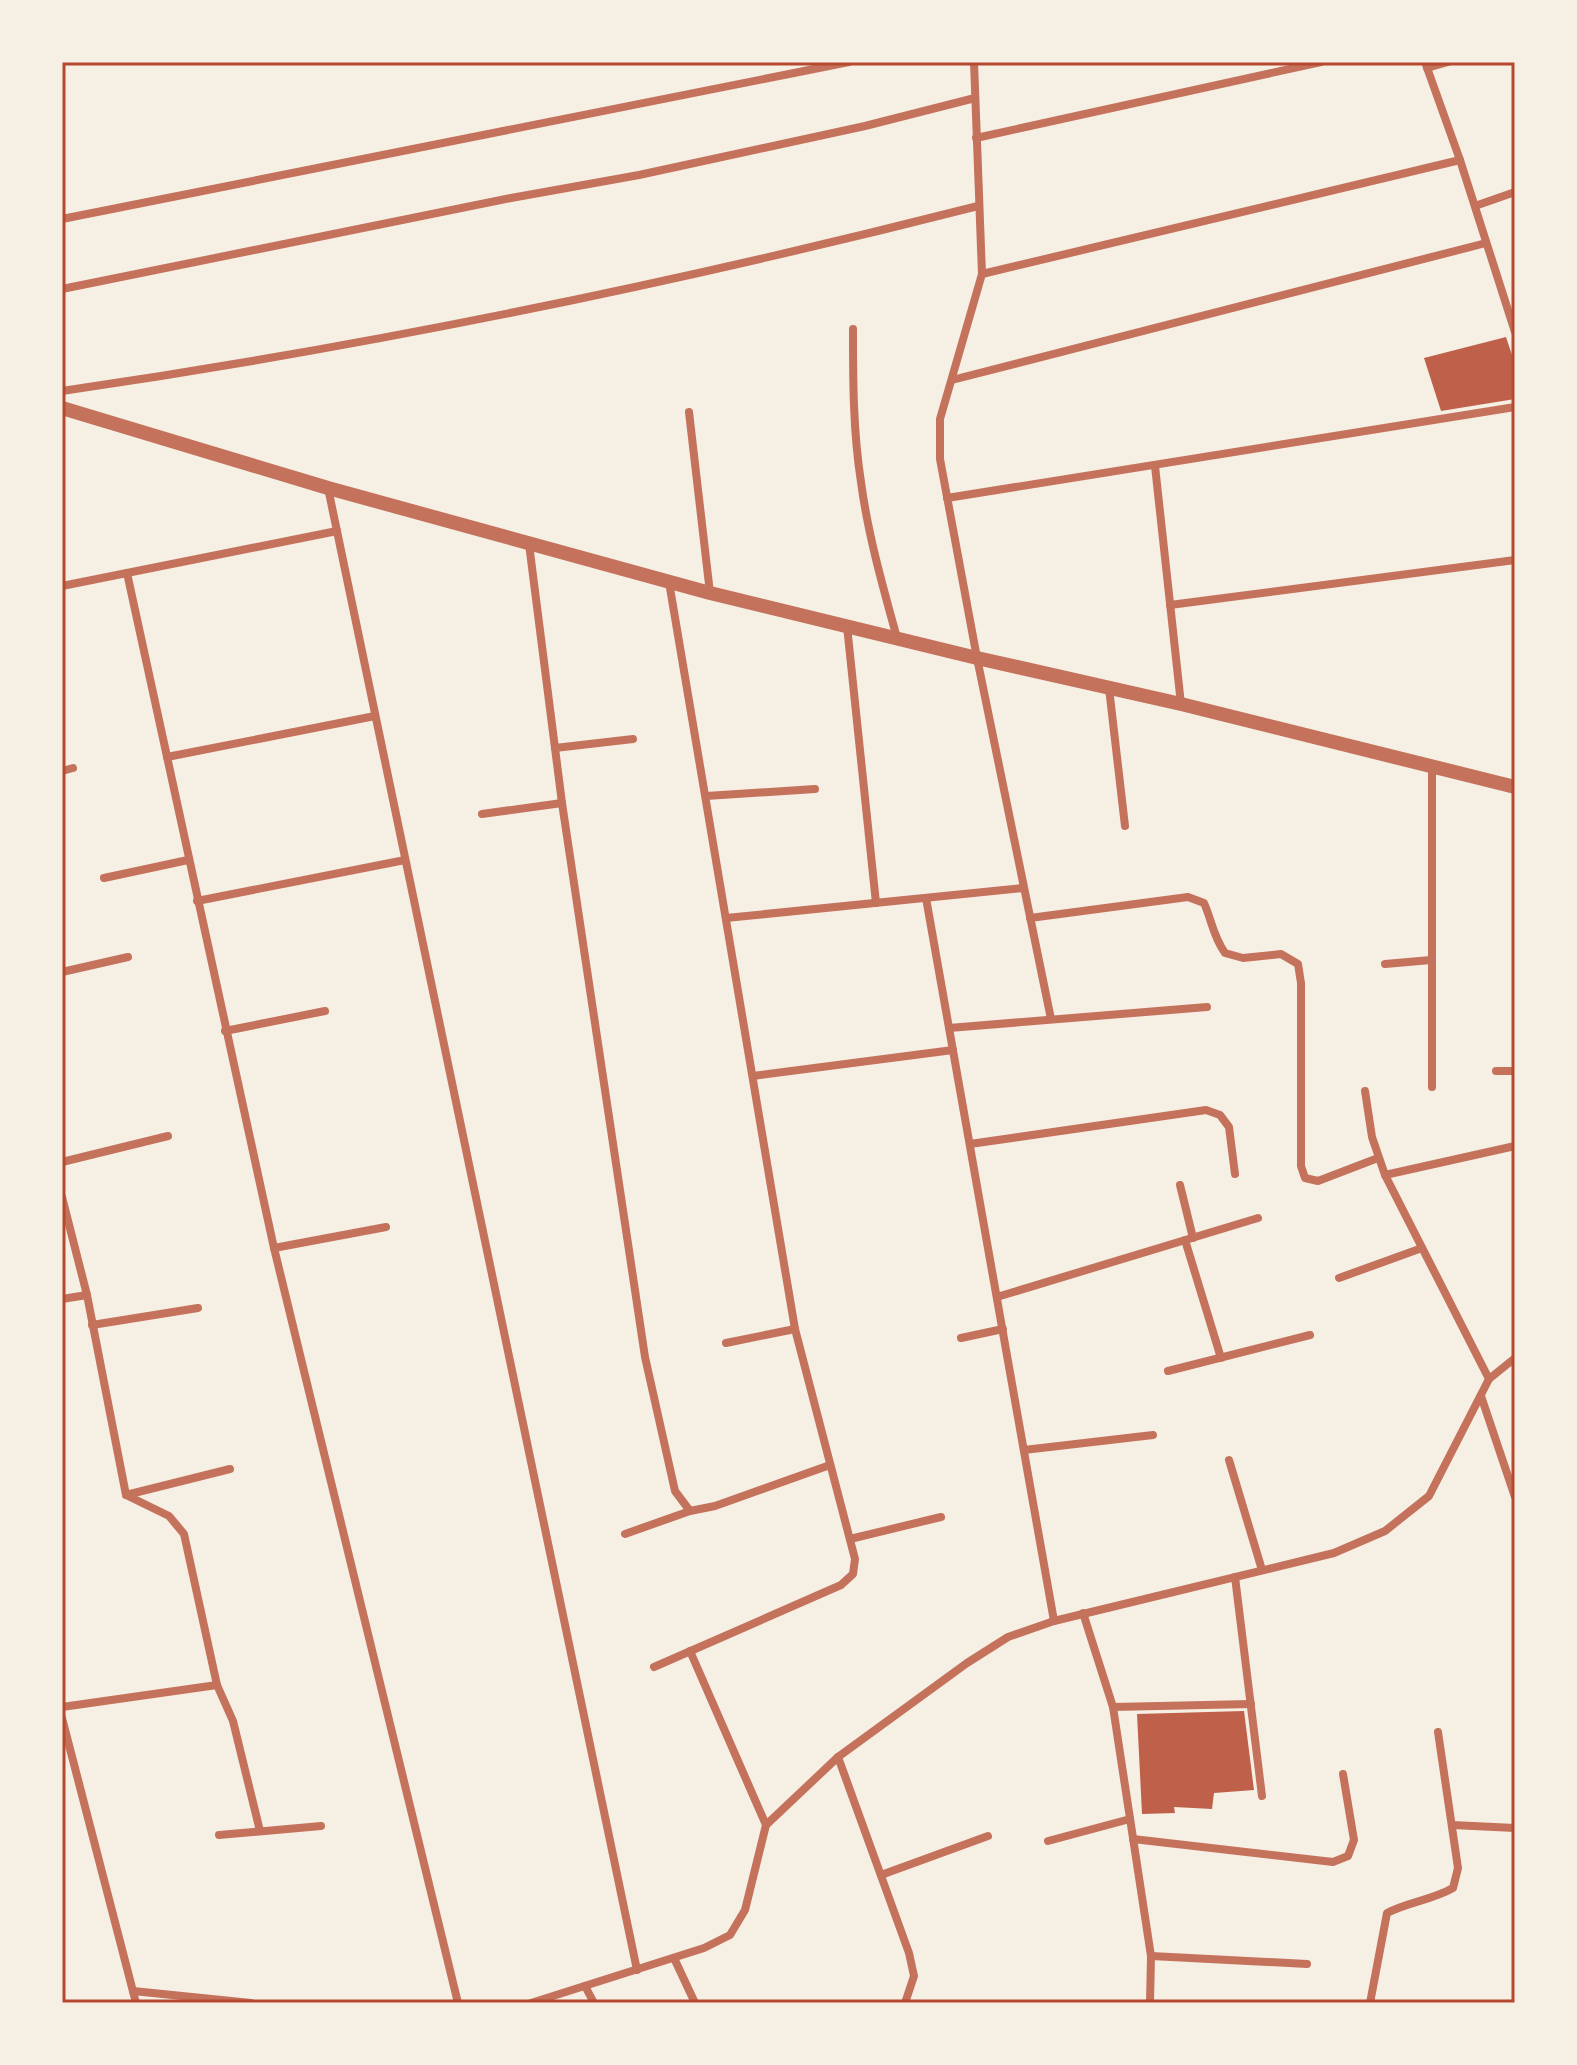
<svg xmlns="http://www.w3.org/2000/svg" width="1577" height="2065" viewBox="0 0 1577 2065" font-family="Montserrat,sans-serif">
  <rect width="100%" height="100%" fill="#f6efe4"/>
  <g fill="#bf614a">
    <polygon points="1506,337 1515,364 1515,399 1441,411 1424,358"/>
    <polygon points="1244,1711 1254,1790 1214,1793 1212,1809 1174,1807 1175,1813 1142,1814 1137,1714"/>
  </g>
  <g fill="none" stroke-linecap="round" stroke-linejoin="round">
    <g stroke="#c5725c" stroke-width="8">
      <polyline points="974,62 982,274 940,419 940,459 977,658 1051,1019"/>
      <polyline points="1425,62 1460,160 1515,332"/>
      <polyline points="1427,68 1448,62"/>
      <polyline points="976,138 1321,62"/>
      <polyline points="1475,206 1515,192"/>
      <polyline points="62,219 849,62"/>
      <polyline points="982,274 1460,160"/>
      <polyline points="62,289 511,198 639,175 865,126 975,98"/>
      <path d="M853,329C853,380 853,431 861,482C868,535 883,587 897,638"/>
      <polyline points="952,380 1486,243"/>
      <path d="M62,391C371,346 676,283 978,206"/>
      <polyline points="689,412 710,593"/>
      <polyline points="1155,466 1181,704"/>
      <polyline points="328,488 637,1970"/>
      <polyline points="947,498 1515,407"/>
      <polyline points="529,544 562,803 645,1357 675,1491 690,1511 715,1506 830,1465"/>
      <polyline points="127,573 274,1248 458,2003"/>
      <polyline points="62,586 337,531"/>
      <polyline points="1170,605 1515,560"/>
      <polyline points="847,626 876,903"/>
      <polyline points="1109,688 1125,826"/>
      <polyline points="555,748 633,739"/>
      <polyline points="167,757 375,716"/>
      <polyline points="1432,767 1432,1087"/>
      <polyline points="62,771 73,768"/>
      <polyline points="706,796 815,789"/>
      <polyline points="482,814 562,803"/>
      <polyline points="104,878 188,860"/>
      <polyline points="926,898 1054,1621"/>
      <polyline points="197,901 405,860"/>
      <polyline points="726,918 1023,888"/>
      <path d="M1030,918L1188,897L1204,903C1212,921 1213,936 1225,953L1243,958L1281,954L1298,964L1301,983V1166L1305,1178L1318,1181L1378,1158"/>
      <polyline points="1385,964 1431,960"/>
      <polyline points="62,972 128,957"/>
      <polyline points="949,1028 1207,1007"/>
      <polyline points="225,1031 325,1011"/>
      <polyline points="1496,1071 1515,1071"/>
      <polyline points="753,1076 953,1050"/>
      <polyline points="1365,1091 1372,1137 1385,1175 1489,1379"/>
      <polyline points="970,1144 1206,1110 1220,1115 1229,1127 1235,1174"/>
      <polyline points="62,1162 168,1136"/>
      <polyline points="1385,1175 1515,1146"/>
      <polyline points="1180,1185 1193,1238"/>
      <polyline points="62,1197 87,1295 126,1495 169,1516 184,1534 217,1685 233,1721 260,1831"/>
      <polyline points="1185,1240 1221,1358"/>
      <polyline points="274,1248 386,1227"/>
      <polyline points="1339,1278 1422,1248"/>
      <polyline points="997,1297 1258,1218"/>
      <polyline points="62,1299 87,1295"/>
      <polyline points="92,1325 198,1308"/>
      <polyline points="961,1338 1003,1329"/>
      <polyline points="726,1343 795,1329"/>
      <polyline points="1168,1371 1310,1335"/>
      <polyline points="1481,1396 1515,1497"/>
      <polyline points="1024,1450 1153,1435"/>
      <polyline points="1229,1460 1262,1570"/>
      <polyline points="126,1495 230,1469"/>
      <polyline points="625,1534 690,1511"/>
      <polyline points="850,1539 941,1517"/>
      <polyline points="1235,1577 1262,1796"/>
      <polyline points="1083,1613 1113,1707 1151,1956 1150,2003"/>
      <polyline points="690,1651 766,1825"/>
      <polyline points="654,1667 841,1585 853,1574 855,1559 795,1329 669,582"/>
      <polyline points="62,1707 217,1685"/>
      <polyline points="1113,1707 1251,1704"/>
      <polyline points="62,1718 136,2003"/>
      <polyline points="838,1757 909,1953 914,1976 905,2003"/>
      <polyline points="1452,1825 1515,1828"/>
      <polyline points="219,1835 321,1826"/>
      <polyline points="1133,1839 1333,1862 1348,1856 1354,1840 1343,1774"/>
      <polyline points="1048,1841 1130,1819"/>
      <polyline points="881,1875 988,1836"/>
      <polyline points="1151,1956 1307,1964"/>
      <polyline points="674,1958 695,2003"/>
      <polyline points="585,1986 594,2003"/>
      <polyline points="133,1991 251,2003"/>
      <polyline points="531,2003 704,1948 730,1935 745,1910 766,1825 838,1757 967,1663 1008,1637 1054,1621 1334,1553 1385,1531 1429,1496 1489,1379 1515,1358"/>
      <path d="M1370,2003L1387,1913C1408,1902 1432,1900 1453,1888L1458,1868L1438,1732"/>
    </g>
    <polyline stroke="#c5725c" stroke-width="14" points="62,408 328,488 710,593 977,658 1181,704 1515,787"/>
  </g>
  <rect width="1577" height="2065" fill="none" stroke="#f6efe4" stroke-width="128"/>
  <rect x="64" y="64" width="1449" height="1937" fill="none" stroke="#b5482f" stroke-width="3"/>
</svg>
